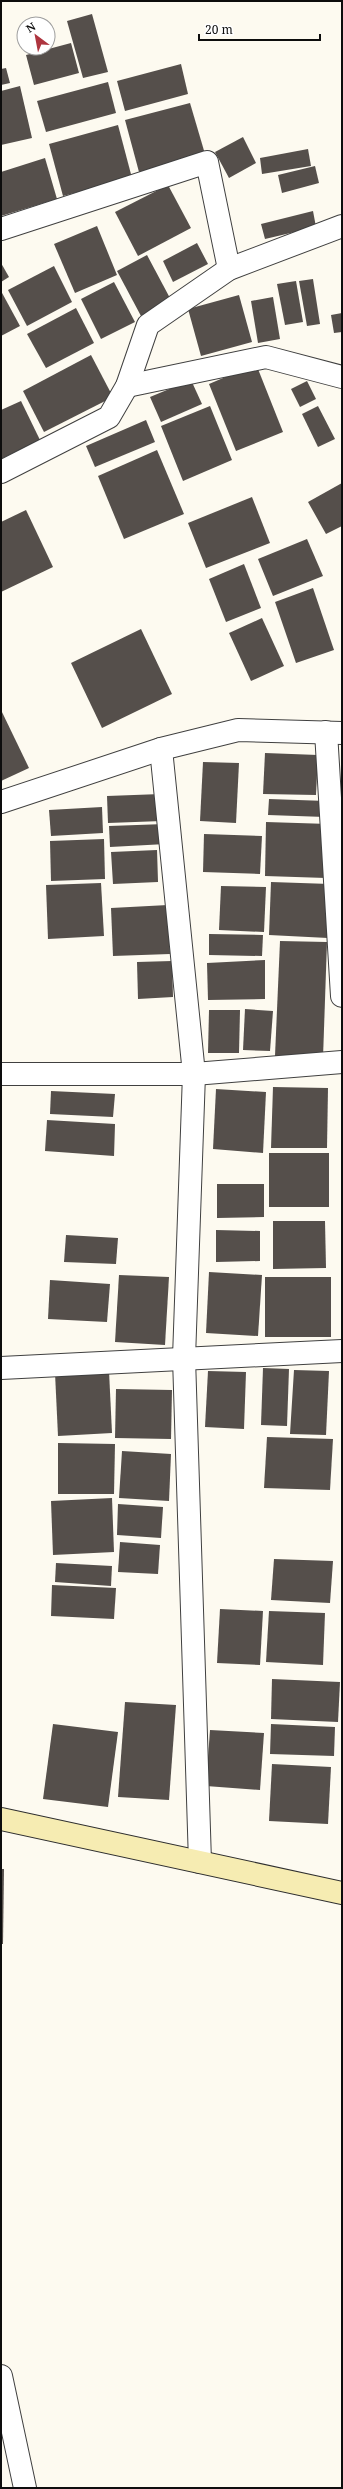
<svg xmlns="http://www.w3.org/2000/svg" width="343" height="2489" viewBox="0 0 343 2489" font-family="'Noto Serif',serif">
  <rect width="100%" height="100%" fill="#fdfaf0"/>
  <g fill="#554f4b">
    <polygon points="92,14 108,72 83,78 67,21"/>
    <polygon points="71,43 79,73 34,85 26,55"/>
    <polygon points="181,64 188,94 125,111 117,81"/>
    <polygon points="6,68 10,83 1,85 1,69"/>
    <polygon points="108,82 116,113 46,132 37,101"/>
    <polygon points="20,86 32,138 1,145 1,91"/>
    <polygon points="190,103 205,154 139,172 125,120"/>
    <polygon points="118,125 132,178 63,196 49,144"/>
    <polygon points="243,137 256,163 229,178 215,152"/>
    <polygon points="308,149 311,166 262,174 260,158"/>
    <polygon points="45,158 57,199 1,216 1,172"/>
    <polygon points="315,166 319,183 282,193 278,175"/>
    <polygon points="168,185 191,228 138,256 115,212"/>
    <polygon points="313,211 316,227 265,239 261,224"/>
    <polygon points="97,226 117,275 75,293 54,244"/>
    <polygon points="197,243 208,264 173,282 163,261"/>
    <polygon points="147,255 171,300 141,316 117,271"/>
    <polygon points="1,263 9,277 1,282"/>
    <polygon points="54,266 72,302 27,326 8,290"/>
    <polygon points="313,279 320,324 307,326 299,281"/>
    <polygon points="296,281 303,322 285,325 277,284"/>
    <polygon points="114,282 135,322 101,339 81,299"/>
    <polygon points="1,291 20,326 1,336"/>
    <polygon points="239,295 252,342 201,356 188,309"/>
    <polygon points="273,297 280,339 258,343 251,301"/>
    <polygon points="76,308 94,343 46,368 27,334"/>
    <polygon points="342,313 342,332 334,333 331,315"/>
    <polygon points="91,355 113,397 44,432 23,391"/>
    <polygon points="256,364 283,432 236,451 209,384"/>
    <polygon points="191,380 202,404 161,422 150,397"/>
    <polygon points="307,381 316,399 300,407 291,389"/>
    <polygon points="21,401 40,440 1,459 1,410"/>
    <polygon points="210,406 232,460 183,481 161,426"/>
    <polygon points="318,406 335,439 318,447 302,414"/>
    <polygon points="146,420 155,442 95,467 86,446"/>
    <polygon points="157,450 184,514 124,539 98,476"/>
    <polygon points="342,483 342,526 326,534 308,502"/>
    <polygon points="252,497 270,543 206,568 188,523"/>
    <polygon points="26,510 53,567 1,592 1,522"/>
    <polygon points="307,539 323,576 273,596 258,559"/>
    <polygon points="244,564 261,608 226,622 209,579"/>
    <polygon points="313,588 334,650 296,663 275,602"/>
    <polygon points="262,618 284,666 251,681 229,633"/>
    <polygon points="141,629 172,694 102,728 71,663"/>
    <polygon points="1,710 29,768 1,781"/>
    <polygon points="265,753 318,755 316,795 263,794"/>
    <polygon points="203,762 239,763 236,823 200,821"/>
    <polygon points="161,794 162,821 108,823 107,796"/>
    <polygon points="269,799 326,801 325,817 268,815"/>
    <polygon points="102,807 103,833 51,836 49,810"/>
    <polygon points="266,822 329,824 326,878 265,876"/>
    <polygon points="165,824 166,844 110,847 109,826"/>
    <polygon points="204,834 262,836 260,874 203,872"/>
    <polygon points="104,839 105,879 51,881 50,841"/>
    <polygon points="157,850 158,882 113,884 111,852"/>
    <polygon points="271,882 330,884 328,938 269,935"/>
    <polygon points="101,883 104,936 48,939 46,885"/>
    <polygon points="221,886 266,887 264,932 219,930"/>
    <polygon points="168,905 170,954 113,956 111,908"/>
    <polygon points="209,934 263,935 262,956 209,955"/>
    <polygon points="280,941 327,942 323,1058 275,1056"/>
    <polygon points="265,960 265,999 208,1000 207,963"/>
    <polygon points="172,961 173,997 138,999 137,962"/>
    <polygon points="245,1009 273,1011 270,1051 243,1050"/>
    <polygon points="209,1010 240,1010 239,1053 208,1053"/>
    <polygon points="273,1087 328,1088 327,1148 271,1148"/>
    <polygon points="216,1089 266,1092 263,1153 213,1149"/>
    <polygon points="51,1091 115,1094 113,1117 50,1114"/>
    <polygon points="47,1120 115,1124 114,1156 45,1151"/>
    <rect x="269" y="1153" width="60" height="54"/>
    <polygon points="217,1184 264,1184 264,1217 217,1218"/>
    <polygon points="273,1221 325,1221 326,1268 273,1269"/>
    <polygon points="216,1230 260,1231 260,1261 216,1262"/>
    <polygon points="66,1235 118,1238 116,1264 64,1262"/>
    <polygon points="209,1272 262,1275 258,1336 206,1333"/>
    <polygon points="119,1275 169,1277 165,1345 115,1342"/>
    <rect x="265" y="1277" width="66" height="60"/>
    <polygon points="50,1280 110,1284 107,1322 48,1319"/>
    <polygon points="263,1368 289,1369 287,1426 261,1425"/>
    <polygon points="294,1370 329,1371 326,1435 290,1434"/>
    <polygon points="109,1371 112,1433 58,1436 55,1373"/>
    <polygon points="208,1371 246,1372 244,1429 205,1427"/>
    <polygon points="116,1389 172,1390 171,1439 115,1438"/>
    <polygon points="267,1437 333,1439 330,1490 264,1488"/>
    <polygon points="58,1443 115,1444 114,1494 58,1494"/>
    <polygon points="122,1451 171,1454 169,1501 119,1498"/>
    <polygon points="112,1498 114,1552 53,1555 51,1501"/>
    <polygon points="118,1504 163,1507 161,1538 117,1535"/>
    <polygon points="120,1542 160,1545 158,1574 118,1572"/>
    <polygon points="274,1559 333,1561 330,1603 271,1600"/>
    <polygon points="56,1563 112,1566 111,1586 55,1582"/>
    <polygon points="52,1585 116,1588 114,1619 51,1616"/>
    <polygon points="220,1609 263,1611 260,1665 217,1663"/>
    <polygon points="269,1611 325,1613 323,1665 266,1662"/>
    <polygon points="272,1679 340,1682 338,1722 271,1719"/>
    <polygon points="125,1702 176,1705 169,1800 118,1797"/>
    <polygon points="53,1724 118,1732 108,1807 43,1799"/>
    <polygon points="271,1724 335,1727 334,1756 270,1754"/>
    <polygon points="210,1730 264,1733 260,1790 206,1786"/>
    <polygon points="272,1764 331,1767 328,1824 269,1821"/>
    <polygon points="1,1869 4,1869 3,1944 1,1944"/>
  </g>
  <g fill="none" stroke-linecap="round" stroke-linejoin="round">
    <defs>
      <g id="minor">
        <polyline points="1,229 207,162 229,269"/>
        <polyline points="127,386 266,357 342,377"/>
        <polyline points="1,472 109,417 127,386 148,325 229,269 342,226"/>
        <polyline points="326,732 342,996"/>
        <polyline points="161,749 194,1074 184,1358 200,1862"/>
        <polyline points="1,802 161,749 238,730 342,733"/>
        <polyline points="1,1074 194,1074 342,1062"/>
        <polyline points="1,1368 342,1351"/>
        <polyline points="1,2376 25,2488"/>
      </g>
      <polyline id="secondary" points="1,1819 342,1893"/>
    </defs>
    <use href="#minor" stroke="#404040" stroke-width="24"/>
    <use href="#secondary" stroke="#2f2f2f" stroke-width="24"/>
    <use href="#minor" stroke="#fff" stroke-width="22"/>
    <use href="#secondary" stroke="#f6ecb2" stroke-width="22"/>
  </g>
  <rect width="343" height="2489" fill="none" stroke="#0d0d0d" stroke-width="4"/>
  <g transform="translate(36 36) rotate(328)"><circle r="19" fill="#ffffff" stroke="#9e9e9e"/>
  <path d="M0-3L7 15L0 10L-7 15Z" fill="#ae353f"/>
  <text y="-6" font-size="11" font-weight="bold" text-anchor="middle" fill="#0d0d0d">N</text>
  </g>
  <path d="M199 34v6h121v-6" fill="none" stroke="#0d0d0d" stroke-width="2"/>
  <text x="205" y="34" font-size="12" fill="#0d0d0d" stroke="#ffffff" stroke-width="3" paint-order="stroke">20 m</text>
</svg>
